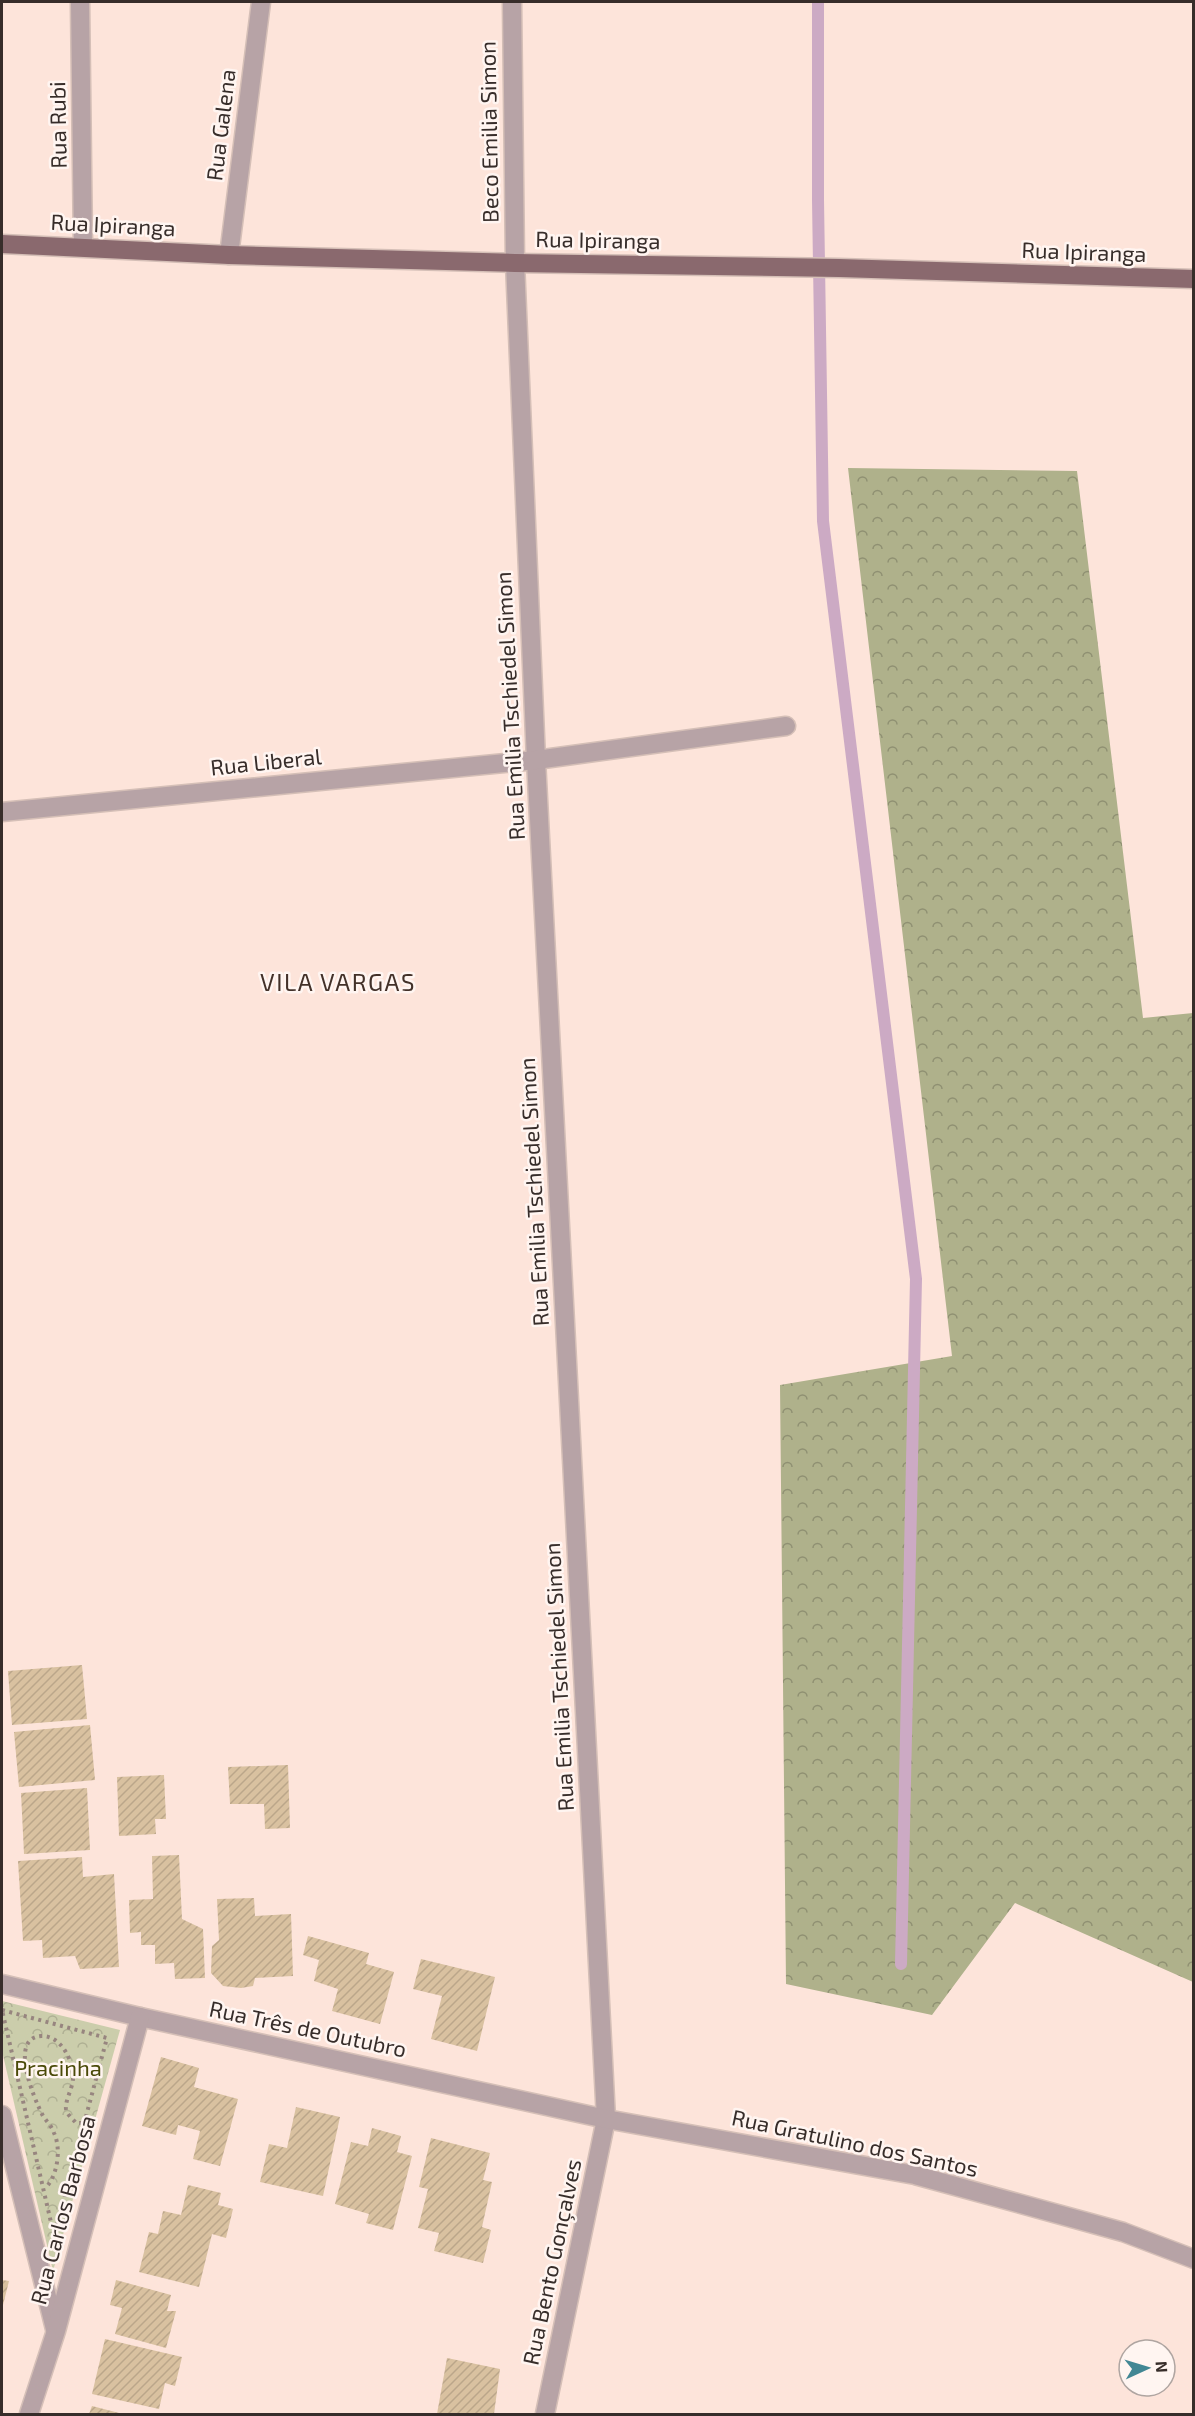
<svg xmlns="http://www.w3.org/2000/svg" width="1195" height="2416" viewBox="0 0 1195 2416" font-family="'Exo 2',sans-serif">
  <defs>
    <pattern id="forest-crowns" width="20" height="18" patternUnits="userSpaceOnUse" patternTransform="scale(1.5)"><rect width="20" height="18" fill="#afb18b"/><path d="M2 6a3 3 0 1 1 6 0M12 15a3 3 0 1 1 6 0" fill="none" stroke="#8f9072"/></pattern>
    <pattern id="park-crowns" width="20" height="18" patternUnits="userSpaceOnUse" patternTransform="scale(1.5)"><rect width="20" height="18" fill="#cbcdab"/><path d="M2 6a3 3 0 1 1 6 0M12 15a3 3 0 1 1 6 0" fill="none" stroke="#afb093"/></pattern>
    <pattern id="building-hatch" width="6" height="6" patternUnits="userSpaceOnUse" patternTransform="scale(1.5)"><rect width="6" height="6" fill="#d9c1a0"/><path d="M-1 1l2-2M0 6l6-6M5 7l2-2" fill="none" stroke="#bba68a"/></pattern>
  </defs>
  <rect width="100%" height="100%" fill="#fde4da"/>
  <polygon fill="url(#forest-crowns)" points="848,468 1077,471 1143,1018 1193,1013 1193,1982 1015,1903 932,2015 786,1984 780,1385 952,1356"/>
  <polygon fill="url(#park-crowns)" points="2,2001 120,2030 53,2271 2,2051"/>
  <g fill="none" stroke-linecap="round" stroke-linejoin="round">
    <polyline stroke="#ccaac4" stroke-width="12" points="818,2 818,200 823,521 916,1279 901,1964"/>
  </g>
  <g fill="url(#building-hatch)">
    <polygon points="82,1665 87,1719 12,1725 8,1671"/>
    <polygon points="90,1725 95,1780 19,1787 14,1732"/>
    <polygon points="288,1765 290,1828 265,1829 264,1804 230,1804 228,1767"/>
    <polygon points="164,1775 166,1819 155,1819 156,1834 119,1836 117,1777"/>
    <polygon points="87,1788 90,1850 24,1854 21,1793"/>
    <polygon points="179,1855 182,1919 203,1929 205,1978 175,1979 174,1963 155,1964 155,1945 141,1945 141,1932 130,1933 129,1900 153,1899 152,1856"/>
    <polygon points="82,1857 83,1877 114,1874 119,1967 80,1969 75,1956 43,1958 42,1940 23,1941 18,1861"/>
    <polygon points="254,1898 255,1916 291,1914 293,1976 255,1978 253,1986 241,1988 223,1986 211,1973 212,1946 219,1940 217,1899"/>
    <polygon points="308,1936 369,1953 366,1964 394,1972 380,2024 332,2011 338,1989 314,1981 319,1960 303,1955"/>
    <polygon points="421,1959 495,1977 477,2051 431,2039 442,1996 413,1989"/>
    <polygon points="161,2057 199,2068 194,2087 238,2099 220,2166 193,2159 200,2131 178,2125 176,2135 142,2126"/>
    <polygon points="296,2107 340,2117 323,2196 260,2182 269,2144 287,2148"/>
    <polygon points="372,2128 401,2136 397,2152 412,2156 393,2230 366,2223 369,2214 335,2204 351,2142 368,2146"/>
    <polygon points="431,2138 490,2153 483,2180 492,2182 482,2227 491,2230 483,2263 434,2251 439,2233 418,2228 428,2189 419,2187"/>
    <polygon points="188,2185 221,2193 218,2205 233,2209 226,2238 212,2234 199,2287 139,2272 149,2232 158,2234 163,2211 181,2215"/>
    <polygon points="2,2280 9,2281 2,2309"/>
    <polygon points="116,2280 171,2295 167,2311 176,2311 166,2348 115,2334 122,2308 110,2305"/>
    <polygon points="105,2339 182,2357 175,2386 165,2383 159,2409 92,2394"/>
    <polygon points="447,2358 500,2369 494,2414 437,2414"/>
    <polygon points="92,2406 123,2414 89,2414"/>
  </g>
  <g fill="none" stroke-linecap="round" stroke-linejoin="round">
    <defs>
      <g id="minor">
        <polyline points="80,2 83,247"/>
        <polyline points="512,2 515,263 536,760 606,2119 545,2414"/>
        <polyline points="229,255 261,2"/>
        <polyline points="2,812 536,760 786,726"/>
        <polyline points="2,1984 140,2017 606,2119 915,2175 1123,2232 1194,2259"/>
        <polyline points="2,2115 55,2329"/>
        <polyline points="29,2414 56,2331 140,2017"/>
      </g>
      <polyline id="major" points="2,244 229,255 515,263 839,268 1194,279"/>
    </defs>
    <use href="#minor" stroke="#d5bfb7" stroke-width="21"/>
    <use href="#major" stroke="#d5bfb7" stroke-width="21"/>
    <g stroke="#97857f" stroke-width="4" stroke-dasharray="3 4.5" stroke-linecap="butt">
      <polygon points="2,2010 107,2038 55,2232 53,2231"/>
      <path d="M48,2185C58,2172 61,2148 54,2133C52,2126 45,2120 42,2114C33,2096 9,2038 41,2036C61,2035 73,2060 73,2078C73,2088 65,2100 66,2109C67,2115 73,2119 76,2123H84"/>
    </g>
    <use href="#minor" stroke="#b7a3a6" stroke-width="18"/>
    <use href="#major" stroke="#8a696e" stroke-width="18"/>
  </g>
  <g text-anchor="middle" stroke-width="5" stroke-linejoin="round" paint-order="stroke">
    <g font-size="22" fill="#372d2a" stroke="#fff5f1">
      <text transform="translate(58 125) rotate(-91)" y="8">Rua Rubi</text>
      <text transform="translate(221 125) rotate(-83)" y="8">Rua Galena</text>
      <text transform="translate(489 132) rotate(-91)" y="8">Beco Emilia Simon</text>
      <text transform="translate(113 225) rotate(3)" y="8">Rua Ipiranga</text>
      <text transform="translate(598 240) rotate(1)" y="8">Rua Ipiranga</text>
      <text transform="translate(1084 252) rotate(2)" y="8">Rua Ipiranga</text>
      <text transform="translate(510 706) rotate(-93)" y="8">Rua Emilia Tschiedel Simon</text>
      <text transform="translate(266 762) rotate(-6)" y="8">Rua Liberal</text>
      <text transform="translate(534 1192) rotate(-93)" y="8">Rua Emilia Tschiedel Simon</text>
      <text transform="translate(559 1677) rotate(-93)" y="8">Rua Emilia Tschiedel Simon</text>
      <text transform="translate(308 2029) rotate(12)" y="8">Rua Três de Outubro</text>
      <text transform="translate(855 2143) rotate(12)" y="8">Rua Gratulino dos Santos</text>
      <text transform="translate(63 2210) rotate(-75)" y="8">Rua Carlos Barbosa</text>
      <text transform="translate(552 2262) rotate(-78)" y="8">Rua Bento Gonçalves</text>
    </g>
    <g font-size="22" fill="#4a4a08" stroke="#fff5f1">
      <text x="58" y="2076">Pracinha</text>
    </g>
    <g font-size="24" letter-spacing="1.5" fill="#433129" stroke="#fff5f1">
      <text x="338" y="991">VILA VARGAS</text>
    </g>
  </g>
  <rect width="1195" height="2416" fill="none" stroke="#372d2a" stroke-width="6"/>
  <g transform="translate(1147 2368) rotate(86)"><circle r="28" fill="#fff5f1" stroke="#afa5a1" stroke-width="1.5"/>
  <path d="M0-4.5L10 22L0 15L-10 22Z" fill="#428794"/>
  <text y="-9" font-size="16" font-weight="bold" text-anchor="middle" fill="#372d2a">N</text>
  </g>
</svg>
